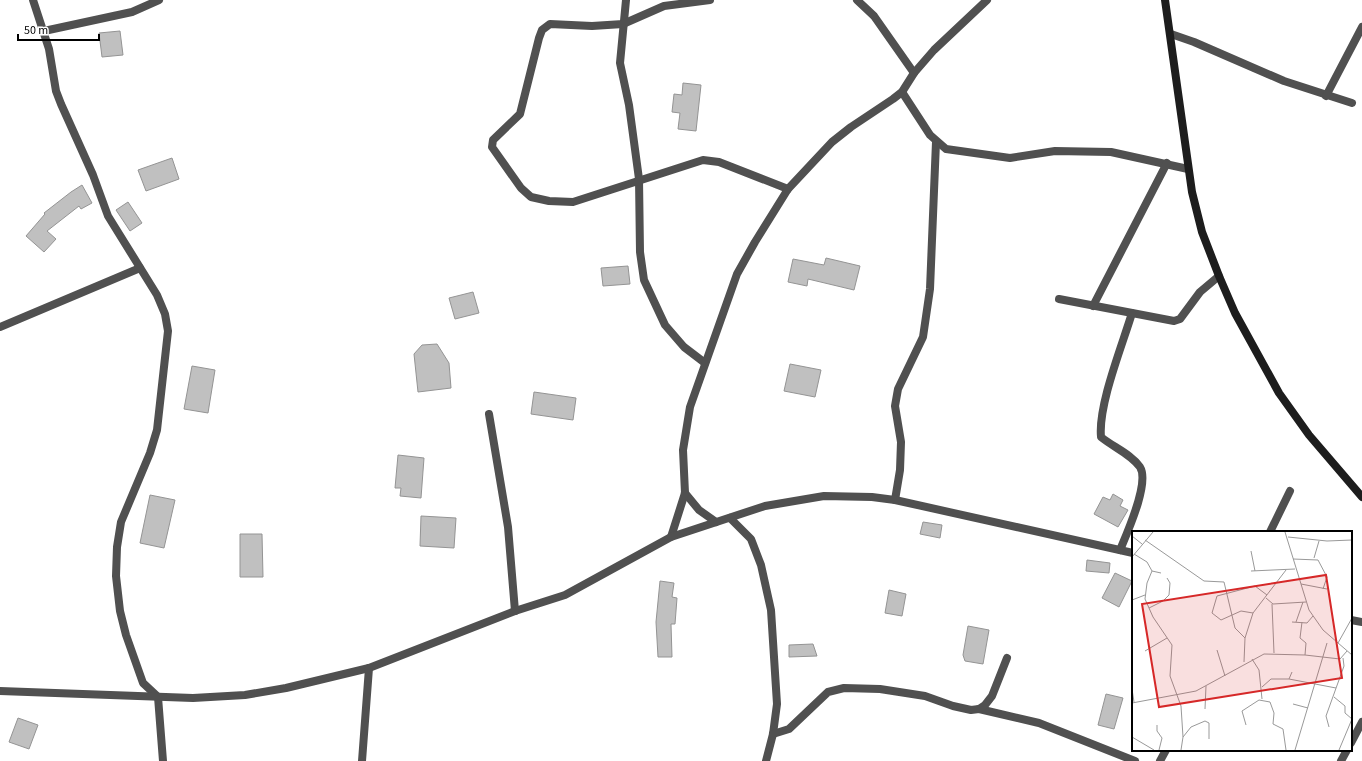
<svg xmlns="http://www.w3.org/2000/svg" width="1362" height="761" viewBox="0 0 1362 761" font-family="'Source Sans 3',sans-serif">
  <rect width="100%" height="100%" fill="#fff"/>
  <g fill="#c0c0c0" stroke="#949494">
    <polygon points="120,31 123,55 102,57 99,33"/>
    <polygon points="683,83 701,85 696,131 678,129 680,113 672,112 674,94 682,95"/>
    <polygon points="172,158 179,179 146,191 138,170"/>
    <polygon points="82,185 92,203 81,209 79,206 47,231 56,239 44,252 26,236 45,214 44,213 71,192"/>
    <polygon points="128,202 142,223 130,231 116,210"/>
    <polygon points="826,258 860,266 854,290 808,279 807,286 788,282 793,259 824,265"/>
    <polygon points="628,266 630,284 603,286 601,268"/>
    <polygon points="473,292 479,313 455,319 449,298"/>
    <polygon points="437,344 449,363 451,388 418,392 414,354 422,345"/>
    <polygon points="790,364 821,370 815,397 784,391"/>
    <polygon points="192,366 215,370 208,413 184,409"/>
    <polygon points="534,392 576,398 573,420 531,414"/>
    <polygon points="398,455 424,458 421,498 400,496 401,488 395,488"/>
    <polygon points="1113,494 1123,500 1120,506 1128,510 1118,527 1094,514 1103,497 1110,500"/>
    <polygon points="150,495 175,500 164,548 140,543"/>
    <polygon points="421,516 456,518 454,548 420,546"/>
    <polygon points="923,522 942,525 940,538 920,534"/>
    <polygon points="240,534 262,534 263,577 240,577"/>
    <polygon points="1087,560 1110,563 1109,573 1086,571"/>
    <polygon points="1115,573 1132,581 1119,607 1102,598"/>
    <polygon points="660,581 674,583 672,597 677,598 675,624 671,624 672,657 658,657 656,622"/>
    <polygon points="889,590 906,594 902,616 885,613"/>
    <polygon points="968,626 989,630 983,664 965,661 963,655"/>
    <polygon points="813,644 817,656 789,657 789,645"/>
    <polygon points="1106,694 1123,698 1114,729 1098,725"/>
    <polygon points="18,718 38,725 29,749 9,742"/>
  </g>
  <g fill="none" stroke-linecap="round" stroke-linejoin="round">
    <g stroke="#505050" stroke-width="8">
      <polyline points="33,0 49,49 56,91 61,104 93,175 108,216 157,295 165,314 168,331 157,430 150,453 121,522 117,547 116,576 120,611 126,635 143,683 158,697 163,761"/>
      <polyline points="626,0 620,63 629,105 639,179 640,252 644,280 665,325 684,347 705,363"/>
      <polyline points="710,0 664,6 623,24 592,26 550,24 542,30 539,38 520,114 493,140 492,147 521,188 531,197 549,201 573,202 703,160 719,162 788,189"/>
      <polyline points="857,0 874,16 914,73"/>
      <polyline points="44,31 132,12 159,0"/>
      <polyline points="1171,34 1194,42 1284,81 1352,103"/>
      <polyline points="902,92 930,135 946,149 1010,158 1055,151 1111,152 1188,169"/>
      <polyline points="1326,96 1362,27"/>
      <polyline points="1059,299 1174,321 1180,319 1200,292 1219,276"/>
      <polyline points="1093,306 1167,163"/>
      <polyline points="0,327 140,268"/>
      <polyline points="489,414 508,527 515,611"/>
      <polyline points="685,493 699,510 716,522"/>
      <polyline points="895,500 900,470 901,442 895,406 898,389 923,337 930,289 936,142"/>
      <polyline points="730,518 751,539 761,565 771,610 777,704 773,734 766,761"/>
      <polyline points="1270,532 1290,491"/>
      <polyline points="671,537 685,493 683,450 690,407 737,274 755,242 788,189 832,142 851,127 893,99 902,92 914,73 934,50 987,0"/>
      <path d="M1120,550C1127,533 1150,483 1140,467C1131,454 1113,447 1101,437C1098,405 1122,346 1132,313"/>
      <polyline points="1351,620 1362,622"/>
      <polyline points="0,691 193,698 245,695 286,688 369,668 515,611 565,595 671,537 765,506 824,496 872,497 895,500 1133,553"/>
      <polyline points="979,709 1039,723 1135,761"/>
      <polyline points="773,734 789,729 828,692 844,688 880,689 925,696 953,706 971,710 979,709 985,705 992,696 1007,658"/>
      <polyline points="1351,743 1362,722"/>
      <polyline points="362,761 369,668"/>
      <polyline points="1160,761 1166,750"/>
      <polyline points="1341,761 1347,750"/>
    </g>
    <polyline stroke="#1d1d1d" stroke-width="8" points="1165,0 1192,192 1202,232 1219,276 1235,313 1279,393 1309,435 1362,497"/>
  </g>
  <g transform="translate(1132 531)">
    <rect width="220" height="220" fill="#fff"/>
    <path fill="none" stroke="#999" stroke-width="1" d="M153,1L177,79L191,99L220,124M0,5L10,13M156,6L195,10L220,9M13,9L72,50L92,51L103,97L113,107M119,20L123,40M2,23L15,31L20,40L29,42M0,26L21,1M182,27L187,10M161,28L186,29L195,46L191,58M20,40L15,52L13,68L21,86L40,114L38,145L49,175L51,206L49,219M119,40L163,38M169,53L195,58M134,67L141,73L174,71M0,69L13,64M140,73L142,122M17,77L31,70L37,64L38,52L35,47M121,82L109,80L89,89L80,82L85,65L123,55L135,64M160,91L175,92L181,85M164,91L171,71M170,91L168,107L174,112L173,124M206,112L220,87M85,119L93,145M13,120L35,107M120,128L127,139L130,168M112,131L113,107L121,82L154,39M157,148L204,157M130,156L139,148H157L160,141M0,158L2,171M202,166L213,175V182L220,188M0,172L64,160L132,123L173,124L208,128L215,120M161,173L176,177M73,178L74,155M25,194V200L30,207L27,219M114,194L110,180L127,169L138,171L142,182L141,193L151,198L154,219M197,196L194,185L212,135L211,127M0,206L22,219M51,206L59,196L73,190L77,192V208M163,219L195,112M207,219L220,188"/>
    <path fill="#d62828" fill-opacity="0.15" stroke="#d62828" stroke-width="2" d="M194,44L210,147L27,176L10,73Z"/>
    <rect width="220" height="220" fill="none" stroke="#000" stroke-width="2"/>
  </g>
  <path d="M18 34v6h81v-6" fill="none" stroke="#000000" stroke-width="2"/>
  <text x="24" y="34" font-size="12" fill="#000000" stroke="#ffffff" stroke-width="3" paint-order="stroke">50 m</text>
</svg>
